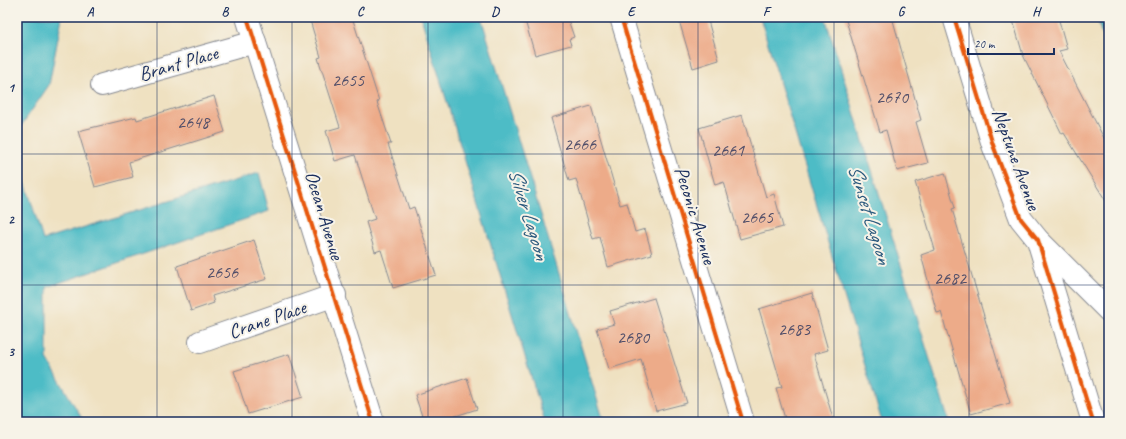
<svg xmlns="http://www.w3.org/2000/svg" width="1126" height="439" viewBox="0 0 1126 439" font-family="Caveat,sans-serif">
  <rect width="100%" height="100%" fill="#f7f3e8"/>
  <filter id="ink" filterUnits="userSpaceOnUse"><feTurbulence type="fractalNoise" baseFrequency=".025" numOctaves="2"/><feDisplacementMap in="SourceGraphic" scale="8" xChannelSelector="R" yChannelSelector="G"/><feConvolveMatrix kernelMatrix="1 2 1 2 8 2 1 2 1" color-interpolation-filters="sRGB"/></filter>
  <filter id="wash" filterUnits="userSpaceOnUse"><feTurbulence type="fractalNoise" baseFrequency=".012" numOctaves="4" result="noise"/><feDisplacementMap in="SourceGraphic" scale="16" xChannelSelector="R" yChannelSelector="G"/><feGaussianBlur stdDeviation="0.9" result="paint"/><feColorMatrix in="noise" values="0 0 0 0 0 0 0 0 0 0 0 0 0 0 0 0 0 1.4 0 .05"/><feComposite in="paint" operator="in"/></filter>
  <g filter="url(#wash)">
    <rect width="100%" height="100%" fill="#efe1c1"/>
    <g fill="#4ebcc6" stroke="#347692">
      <polygon points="17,17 62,17 49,85 17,132"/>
      <polygon points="421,17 481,17 604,422 545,422"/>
      <polygon points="760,17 825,17 949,422 882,422"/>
      <polygon points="1097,17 1109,17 1109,46 1101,32"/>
      <polygon points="17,156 43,240 259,173 269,211 47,287 47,359 84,422 17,422"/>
    </g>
    <g id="blocks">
      <g fill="#edab89">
        <polygon points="309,17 352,17 379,101 377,102 391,144 388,144 409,209 414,207 436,275 393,288 381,250 375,252 366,222 375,219 355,155 335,161 326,131 340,127 318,58 321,57"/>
        <polygon points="524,17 567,17 574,37 569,39 571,45 535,55"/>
        <polygon points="678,17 707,17 719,60 693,68"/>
        <polygon points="845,17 892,17 921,120 916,122 928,163 897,171 886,130 880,132"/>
        <polygon points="1012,17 1058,17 1067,49 1059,51 1109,148 1109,206 1064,133 1062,134 1023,55"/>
        <polygon points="214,96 225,132 129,162 133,177 95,187 78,131 136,117 137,120"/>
        <polygon points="591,106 620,205 627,203 635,232 645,229 652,254 608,267 600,237 593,239 576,179 569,181 551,118"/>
        <polygon points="742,115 766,197 774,194 783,227 740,239 724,182 715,185 699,128"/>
        <polygon points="945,173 955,208 952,209 1010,403 971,414 941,312 937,313 921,255 935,250 915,182"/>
        <polygon points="254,240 267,279 212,296 214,303 191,311 177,266"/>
        <polygon points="812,293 828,350 814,354 834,422 786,422 776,388 782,387 759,309"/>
        <polygon points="654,298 687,403 656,411 641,359 609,369 597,329 614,324 610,311"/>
        <polygon points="289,354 303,397 248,414 234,371"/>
        <polygon points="467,378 477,409 437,422 424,422 415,395"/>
      </g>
    </g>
  </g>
  <g filter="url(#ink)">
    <use href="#blocks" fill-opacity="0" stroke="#858890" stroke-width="1"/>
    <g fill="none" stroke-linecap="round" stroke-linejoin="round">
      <defs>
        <g id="street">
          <polyline points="247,17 373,422"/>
          <polyline points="621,17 743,422"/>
          <polyline points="954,17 993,145 1021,219 1038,240 1093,422"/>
          <polyline points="102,85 255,42"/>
          <polyline points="1040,242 1109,311"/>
          <polyline points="200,342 335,295"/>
        </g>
      </defs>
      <use href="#street" stroke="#858890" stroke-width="24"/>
      <use href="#street" stroke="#fff" stroke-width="22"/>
      <defs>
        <g id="cycleway">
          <polyline points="247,17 373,422"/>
          <polyline points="621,17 743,422"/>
          <polyline points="954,17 993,145 1021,219 1038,240 1093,422"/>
        </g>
      </defs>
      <use href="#cycleway" stroke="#f7f3e8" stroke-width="6"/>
      <use href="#cycleway" stroke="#e8590c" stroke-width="4"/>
    </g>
  </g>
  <path fill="none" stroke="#1b2f5e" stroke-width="1" stroke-opacity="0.55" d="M157,17V422M292,17V422M428,17V422M563,17V422M698,17V422M834,17V422M969,17V422M17,154H1109M17,285H1109"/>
  <g text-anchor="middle" stroke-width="4" stroke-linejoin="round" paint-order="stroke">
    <g font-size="18" fill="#504e69">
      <text x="348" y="86">2655</text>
      <text x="892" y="103">2670</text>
      <text x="193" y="128">2648</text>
      <text x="580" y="150">2666</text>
      <text x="728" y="156">2661</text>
      <text x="757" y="223">2665</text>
      <text x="222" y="278">2656</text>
      <text x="950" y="284">2682</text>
      <text x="794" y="335">2683</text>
      <text x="633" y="343">2680</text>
    </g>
    <g font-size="20" fill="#1b2f5e" stroke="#f7f3e8">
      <text transform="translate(178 63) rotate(-16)" y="7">Brant Place</text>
      <text transform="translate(1017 159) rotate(70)" y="7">Neptune Avenue</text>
      <text transform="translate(325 215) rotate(73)" y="7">Ocean Avenue</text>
      <text transform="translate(696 215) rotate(73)" y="7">Peconic Avenue</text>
      <text transform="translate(267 319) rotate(-19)" y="7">Crane Place</text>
    </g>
    <g font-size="21" font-style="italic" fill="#2a597d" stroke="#f7f3e8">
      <text transform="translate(529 214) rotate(73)" y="7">Silver Lagoon</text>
      <text transform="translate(870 214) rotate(73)" y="7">Sunset Lagoon</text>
    </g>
  </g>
  <rect width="1126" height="439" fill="none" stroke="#f7f3e8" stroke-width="44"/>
  <path d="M968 48v6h86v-6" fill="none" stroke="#1b2f5e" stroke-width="2"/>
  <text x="974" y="48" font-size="12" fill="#1b2f5e" stroke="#f7f3e8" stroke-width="3" paint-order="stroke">20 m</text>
  <rect x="22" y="22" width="1082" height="395" fill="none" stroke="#1b2f5e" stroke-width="1.5"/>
  <g font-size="13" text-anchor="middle" font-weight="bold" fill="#1b2f5e">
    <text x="90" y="16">A</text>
    <text x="225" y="16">B</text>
    <text x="360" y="16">C</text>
    <text x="495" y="16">D</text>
    <text x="631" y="16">E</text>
    <text x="766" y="16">F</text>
    <text x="901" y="16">G</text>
    <text x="1036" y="16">H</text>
    <text x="11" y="92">1</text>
    <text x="11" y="224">2</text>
    <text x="11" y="356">3</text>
  </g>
</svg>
